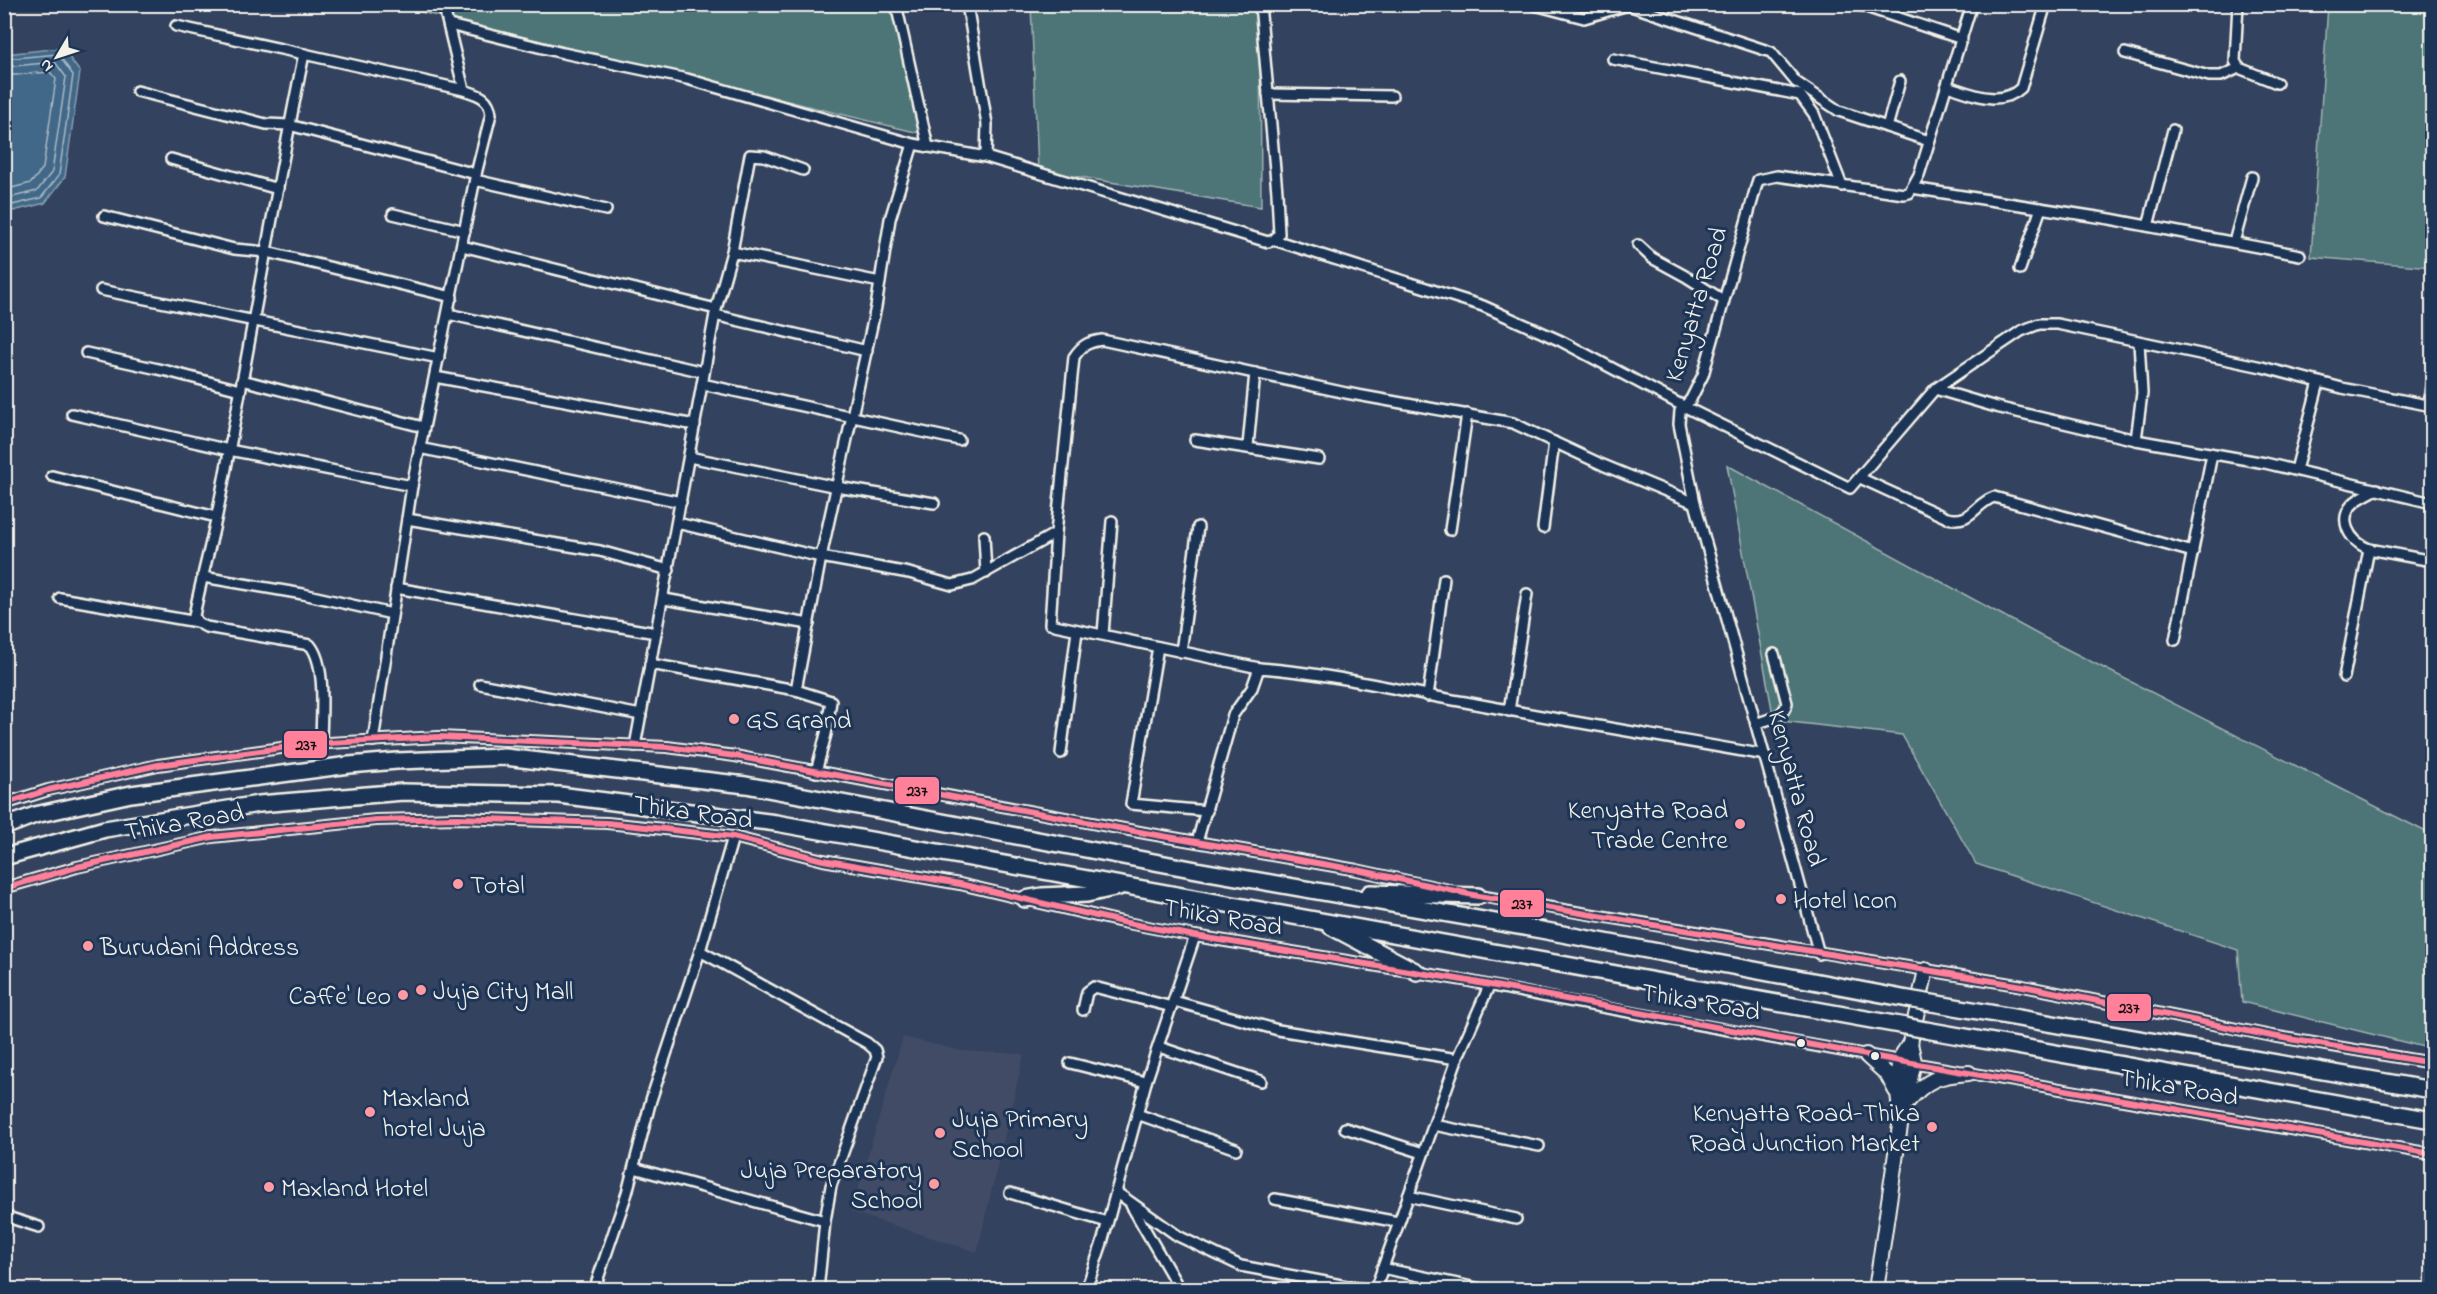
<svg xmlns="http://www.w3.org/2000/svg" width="2437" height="1294" viewBox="0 0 2437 1294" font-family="'Indie Flower',sans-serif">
  <rect width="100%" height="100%" fill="#33425f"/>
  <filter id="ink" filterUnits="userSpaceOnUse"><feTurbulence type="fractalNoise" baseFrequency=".0167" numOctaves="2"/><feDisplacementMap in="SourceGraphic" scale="12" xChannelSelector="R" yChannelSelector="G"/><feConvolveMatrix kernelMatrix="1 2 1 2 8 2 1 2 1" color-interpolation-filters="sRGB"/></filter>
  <g filter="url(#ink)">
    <polygon fill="#424b65" points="903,1037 962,1051 1024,1054 977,1252 851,1212"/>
    <g fill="#4d7578" stroke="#a0b3b0" stroke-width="1.5">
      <polygon points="392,5 902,5 923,134"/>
      <polygon points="1031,5 1260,5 1261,207 1038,170"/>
      <polygon points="2328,5 2432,5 2432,267 2311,257"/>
      <polygon points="1727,465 2039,635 2432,835 2432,1049 2242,1002 2238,950 1976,864 1902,735 1774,720"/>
    </g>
    <polygon fill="#426889" stroke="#899faf" stroke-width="1.5" points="62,48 80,72 65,177 45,203 5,213 5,54"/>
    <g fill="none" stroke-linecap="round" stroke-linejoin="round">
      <g stroke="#adbac2" stroke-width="1.5">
        <polyline points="4,59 58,54 73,75 59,175 41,198 4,207"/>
        <polyline points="4,67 55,62 66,77 52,172 37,191 4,199"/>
        <polyline points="4,76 50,72 56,79 43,168 31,183 4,190"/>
      </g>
      <defs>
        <g id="minor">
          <polyline points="443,4 464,90"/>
          <polyline points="896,4 928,147"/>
          <polyline points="1531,4 1584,18 1628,5 1771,52 1796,82 1839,111 1929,141"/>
          <polyline points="1857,4 1962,39"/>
          <polyline points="2238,4 2235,61 2239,68 2277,83"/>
          <polyline points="449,25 563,53 687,79 913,144 986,157 987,124 967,4"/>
          <polyline points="176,26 304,54"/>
          <polyline points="2125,53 2209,76 2221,76 2239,68"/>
          <polyline points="1613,59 1800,95 1814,114 1842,186"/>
          <path d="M1947,86C1970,93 2000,108 2021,88L2046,4"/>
          <polyline points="137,91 266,124 289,125 476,174"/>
          <polyline points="1268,94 1392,96"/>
          <polyline points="1887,127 1900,81"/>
          <polyline points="986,157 1268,242 1274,240 1279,234 1277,192 1260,4"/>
          <polyline points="171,159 278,189"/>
          <polyline points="475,180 606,210"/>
          <polyline points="1912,188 2110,219 2300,255"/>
          <polyline points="393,214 465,231"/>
          <polyline points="104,216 234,249 267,252 452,297"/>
          <polyline points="2148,226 2173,130"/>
          <polyline points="1274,240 1483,306 1561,341 1685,407 1850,488 1935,389 2021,331 2039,324 2057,324 2262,367 2342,388 2432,406"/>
          <polyline points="2234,242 2252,177"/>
          <polyline points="1638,245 1652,258 1685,276 1723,300"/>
          <polyline points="462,246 716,309"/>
          <polyline points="732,252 880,282"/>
          <polyline points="2020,269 2041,208"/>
          <polyline points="101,290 439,358"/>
          <polyline points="448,314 704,372"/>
          <polyline points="715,315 867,351"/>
          <polyline points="86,353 167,371 240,390"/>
          <polyline points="435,377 695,425"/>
          <polyline points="242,380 423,427"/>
          <polyline points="702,384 959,440"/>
          <polyline points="1935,389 1996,407 2136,440 2265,463 2432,503"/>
          <polyline points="2428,405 2432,380"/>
          <polyline points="72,414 229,450 412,486"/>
          <polyline points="1195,440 1319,459"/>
          <polyline points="2136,440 2142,393 2139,342"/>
          <polyline points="1248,446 1255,373"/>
          <polyline points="419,448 681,502"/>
          <polyline points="689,457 837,487 934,503"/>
          <polyline points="2296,470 2319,382"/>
          <polyline points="52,476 216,517"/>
          <path d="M1860,478L1947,518C1972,524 1974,504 1994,497L2193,552"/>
          <path d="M2377,489C2370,493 2361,497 2355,502C2336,518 2349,541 2369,549L2432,561"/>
          <polyline points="407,519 600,551 669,570"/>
          <polyline points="677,523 821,557 909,573 952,585 972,580 1056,533"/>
          <polyline points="1543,528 1554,442"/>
          <polyline points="1450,530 1467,414"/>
          <polyline points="984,536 986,573"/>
          <polyline points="203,577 303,594 392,614"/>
          <polyline points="396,588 656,633"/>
          <polyline points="60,598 197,622"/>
          <polyline points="664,599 809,624"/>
          <polyline points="1103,634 1112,521"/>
          <polyline points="2175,640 2212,454"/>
          <polyline points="1158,647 1131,804 1207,811"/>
          <polyline points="1181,652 1198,527"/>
          <polyline points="650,664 796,690"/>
          <path d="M1259,668L1050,624L1056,533L1074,357C1082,345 1088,342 1102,340L1346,393L1513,423L1603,465L1695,503"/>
          <polyline points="2344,677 2369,549"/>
          <polyline points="480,684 641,715"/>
          <polyline points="1428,696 1444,579"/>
          <polyline points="1509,711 1527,594"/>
          <path d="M1756,724C1768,719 1784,717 1787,703L1774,654"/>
          <path d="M321,744C321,717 327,665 310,645L206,627L197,622L194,616C201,579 212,542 219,505C248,355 273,204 304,54L464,90C479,95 489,97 491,114L476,174L412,486L373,741"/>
          <polyline points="635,746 716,309 732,252 750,155 764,156 803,170"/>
          <polyline points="1061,753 1077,631"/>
          <polyline points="816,772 826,734 831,701 796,690 821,557 876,307 890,219 913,144"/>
          <polyline points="4,804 48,790 158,765 310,744 439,737 667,747 735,756 1145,833 1357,870 1449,890"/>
          <path d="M1197,842L1233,715L1252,688L1259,668C1329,673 1397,690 1465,702C1565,721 1665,737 1765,755"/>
          <polyline points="4,888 77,867 212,837 376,820 458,818 607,823 664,829 733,837 823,860 960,884 1122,922 1195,936 1463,980 1557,999 1866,1055 2432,1154"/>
          <polyline points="1474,895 2023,986 2272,1036 2432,1063"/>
          <polyline points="700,951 867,1043 875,1050 877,1057 831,1186 825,1221 818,1290"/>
          <polyline points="1819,954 1695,503 1679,424 1680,411 1691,399 1703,375 1758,180 1777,176 1904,194 1909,193 1919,175 1972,4"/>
          <polyline points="1174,1001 1278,1030 1457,1059"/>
          <polyline points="1083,1010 1087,992 1094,987 1172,1007"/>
          <polyline points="1159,1047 1261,1081"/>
          <polyline points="1070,1063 1146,1082"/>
          <polyline points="1137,1114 1236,1149"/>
          <polyline points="1434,1125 1539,1146"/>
          <polyline points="1345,1128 1423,1153"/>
          <polyline points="634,1168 825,1221"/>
          <polyline points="1116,1192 1178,1236 1241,1266 1368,1290"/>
          <polyline points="1010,1193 1107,1222"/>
          <polyline points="1408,1196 1516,1219"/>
          <polyline points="1275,1199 1398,1222"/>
          <polyline points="1131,1205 1180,1290"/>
          <polyline points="4,1216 39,1227"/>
          <polyline points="1382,1268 1486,1290"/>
          <polyline points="594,1290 627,1193 651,1100 700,951 733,837"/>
          <polyline points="1086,1290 1102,1243 1146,1082 1195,936"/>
          <polyline points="1375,1290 1457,1059 1489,986"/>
        </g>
        <g id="secondary">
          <polyline points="1866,1055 1887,1074 1896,1091"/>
          <path d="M1907,1102C1927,1079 1939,1075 1969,1073"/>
          <polyline points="1900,1111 1898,1092 1899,1060 1910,1043 1926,970"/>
          <polyline points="1876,1290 1901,1119 1914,1062 1910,1043"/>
        </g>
        <g id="trunk">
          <polyline points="4,827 35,815 131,794 349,765 397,761 505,757 746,785 1202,871 1541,930 1908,999"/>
          <polyline points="4,857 105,829 259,804 403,792 559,795 776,823 1905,1026"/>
          <polyline points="1370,893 1478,896"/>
          <polyline points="1025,899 1042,896 1087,894 1119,887"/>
          <polyline points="1330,926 1417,972"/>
          <polyline points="1932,1003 2432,1090"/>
          <polyline points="1926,1030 2432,1120"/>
        </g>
      </defs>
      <use href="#minor" stroke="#f4f1e8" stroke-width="14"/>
      <use href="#secondary" stroke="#f4f1e8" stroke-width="18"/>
      <use href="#trunk" stroke="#f4f1e8" stroke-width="20"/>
      <use href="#minor" stroke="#1d3557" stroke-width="9"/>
      <use href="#secondary" stroke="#1d3557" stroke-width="14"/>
      <use href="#trunk" stroke="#1d3557" stroke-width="15"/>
      <defs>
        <g id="trunk-bridge">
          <polyline points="1908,999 1932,1003"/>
          <polyline points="1905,1026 1926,1030"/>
        </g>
      </defs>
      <use href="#trunk-bridge" stroke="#f4f1e8" stroke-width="20" stroke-linecap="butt"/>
      <use href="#trunk-bridge" stroke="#1d3557" stroke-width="15"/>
      <defs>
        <g id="bus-1">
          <polyline points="4,804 48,790 158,765 310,744 439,737 667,747 735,756 1145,833 1357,870 1478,896 2023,986 2272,1036 2432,1063"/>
          <polyline points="4,888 77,867 212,837 376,820 458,818 607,823 664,829 733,837 823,860 960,884 1122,922 1195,936 1463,980 1866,1055 2432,1154"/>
        </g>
      </defs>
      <use href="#bus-1" stroke="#1d3557" stroke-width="10"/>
      <use href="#bus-1" stroke="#ff8098" stroke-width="6"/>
    </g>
  </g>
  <g fill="#ff9aa2" stroke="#1d3557" stroke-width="2">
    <circle cx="734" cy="719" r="6"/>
    <circle cx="1740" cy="824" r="6"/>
    <circle cx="458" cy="884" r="6"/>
    <circle cx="1781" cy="899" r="6"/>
    <circle cx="88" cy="946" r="6"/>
    <circle cx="421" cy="990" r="6"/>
    <circle cx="403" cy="995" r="6"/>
    <circle cx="370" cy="1112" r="6"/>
    <circle cx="1932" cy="1127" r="6"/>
    <circle cx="940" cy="1133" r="6"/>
    <circle cx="934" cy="1184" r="6"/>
    <circle cx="269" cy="1187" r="6"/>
  </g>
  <g fill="#f4f1e8" stroke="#1d3557" stroke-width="2">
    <circle cx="1801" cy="1043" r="5"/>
    <circle cx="1875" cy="1056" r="5"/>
  </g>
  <g text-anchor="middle" stroke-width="6" stroke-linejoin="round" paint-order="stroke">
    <g font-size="26" fill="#f4f1e8" stroke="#1d3557">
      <text transform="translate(1695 304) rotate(-73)" y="9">Kenyatta Road</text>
      <text transform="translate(1798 788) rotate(75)" y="9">Kenyatta Road</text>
      <text transform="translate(693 811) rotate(8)" y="9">Thika Road</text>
      <text transform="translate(184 821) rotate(-10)" y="9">Thika Road</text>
      <text transform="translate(1223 916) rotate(10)" y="9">Thika Road</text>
      <text transform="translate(1701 1001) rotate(10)" y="9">Thika Road</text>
      <text transform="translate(2179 1086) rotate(10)" y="9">Thika Road</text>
    </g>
    <g font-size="26" fill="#f4f1e8" stroke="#1d3557" text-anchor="start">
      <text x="746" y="728">GS Grand</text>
      <text x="1728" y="818" text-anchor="end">Kenyatta Road<tspan x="1728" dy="30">Trade Centre</tspan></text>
      <text x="470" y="893">Total</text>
      <text x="1793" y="908">Hotel Icon</text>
      <text x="100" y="955">Burudani Address</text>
      <text x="433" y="999">Juja City Mall</text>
      <text x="391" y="1004" text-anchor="end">Caffe' Leo</text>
      <text x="382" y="1106">Maxland<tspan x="382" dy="30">hotel Juja</tspan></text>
      <text x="1920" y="1121" text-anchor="end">Kenyatta Road-Thika<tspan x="1920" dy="30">Road Junction Market</tspan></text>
      <text x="952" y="1127">Juja Primary<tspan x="952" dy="30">School</tspan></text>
      <text x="922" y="1178" text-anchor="end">Juja Preparatory<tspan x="922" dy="30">School</tspan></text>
      <text x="281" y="1196">Maxland Hotel</text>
    </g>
  </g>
  <g stroke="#1d3557" stroke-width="2">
    <rect x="283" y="730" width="45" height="29" rx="6" fill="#ff8098"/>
    <rect x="894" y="776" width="46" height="29" rx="6" fill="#ff8098"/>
    <rect x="1499" y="889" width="46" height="29" rx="6" fill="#ff8098"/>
    <rect x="2106" y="993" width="46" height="29" rx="6" fill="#ff8098"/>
  </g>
  <g font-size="16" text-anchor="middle" font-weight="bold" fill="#111">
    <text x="306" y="750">237</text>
    <text x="917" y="796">237</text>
    <text x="1522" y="909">237</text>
    <text x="2129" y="1013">237</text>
  </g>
  <rect width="2437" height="1294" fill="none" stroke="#1d3557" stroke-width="24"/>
  <rect x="12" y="12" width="2413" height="1270" fill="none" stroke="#f4f1e8" stroke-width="2" filter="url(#ink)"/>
  <g transform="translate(57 57) rotate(231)" stroke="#1d3557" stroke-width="4.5" paint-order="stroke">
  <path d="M0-4.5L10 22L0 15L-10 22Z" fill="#f4f1e8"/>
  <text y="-9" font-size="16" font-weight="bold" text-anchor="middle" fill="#f4f1e8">N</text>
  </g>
</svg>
